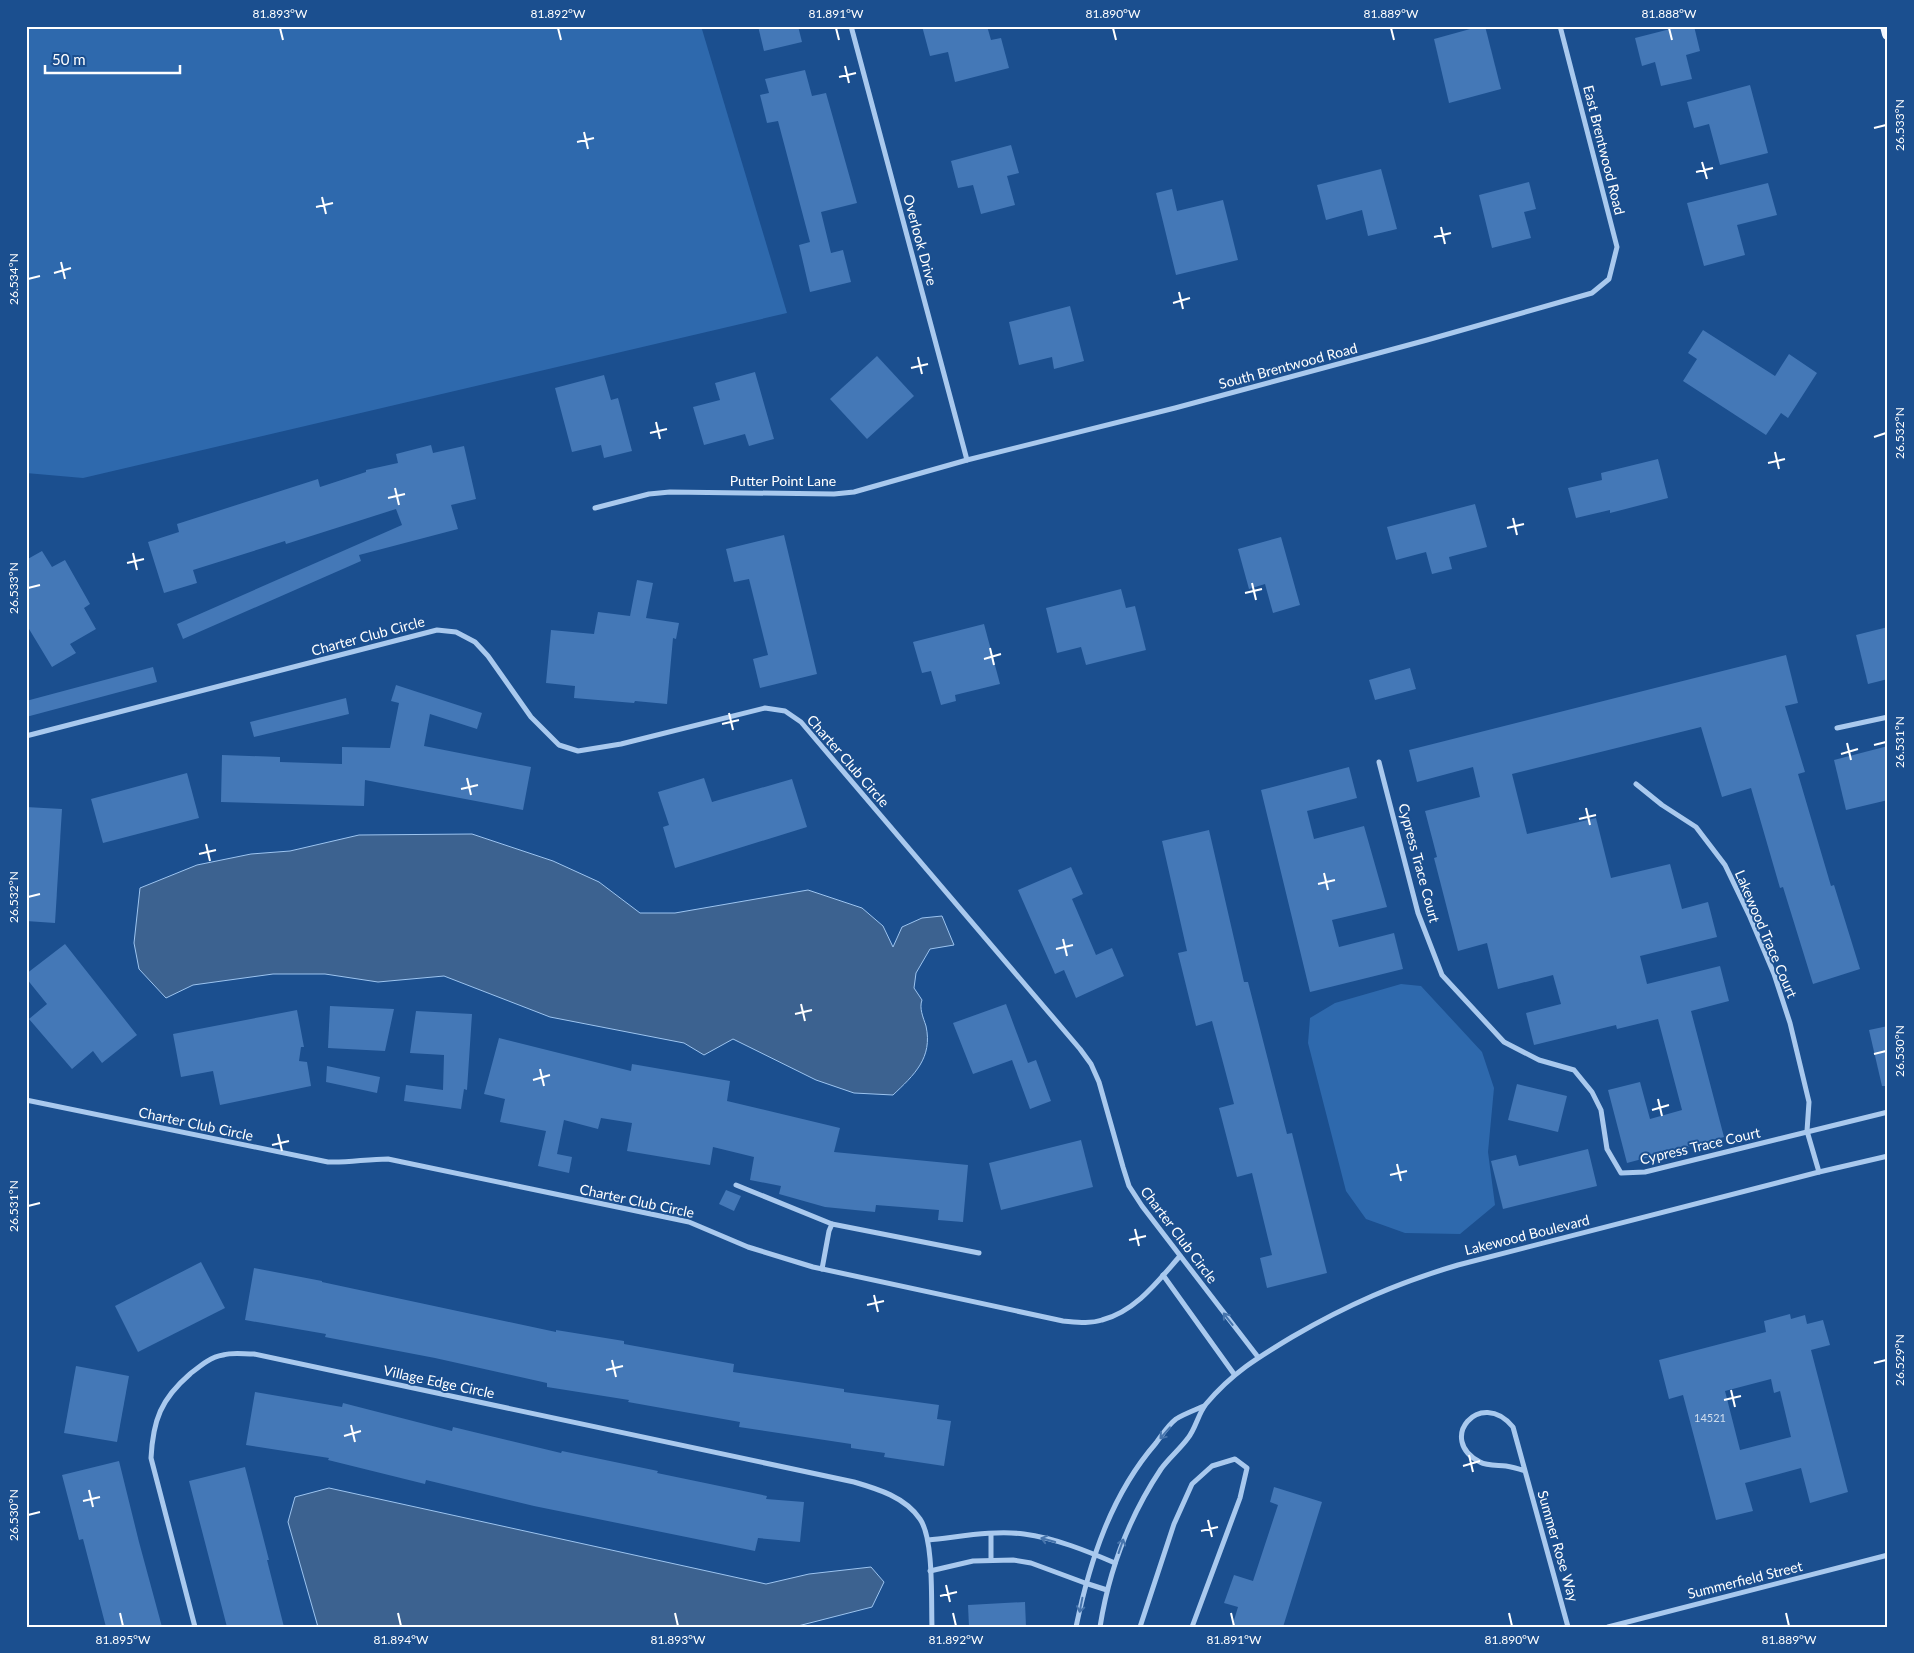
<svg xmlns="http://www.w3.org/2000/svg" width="1914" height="1653" viewBox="0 0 1914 1653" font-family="Lato,sans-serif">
  <rect width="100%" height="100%" fill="#1b4f8f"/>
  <g fill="#2e69ad">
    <polygon points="26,26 701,26 787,313 83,478 26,473"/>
    <polygon points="1401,984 1421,986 1482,1052 1494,1088 1488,1152 1495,1205 1460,1234 1405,1233 1366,1219 1346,1191 1308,1043 1310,1018 1335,1003"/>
  </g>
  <g fill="#3c6290" stroke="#9cc4f0">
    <path d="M472,834L553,861L599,882L640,913H675L808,890L862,908L883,926L893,947L902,927L922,918L942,916L954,945L930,949L916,973L914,988L922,1000C919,1008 923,1017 926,1026C933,1058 914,1075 893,1095L854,1093L816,1080L733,1039L704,1055L684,1043L550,1017L444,976L378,982L325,974H273L193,985L166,998L139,969L134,943L140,888L197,865L251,854L290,851L359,835Z"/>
    <polygon points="329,1488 766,1584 809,1574 871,1567 884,1582 872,1607 794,1627 318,1627 288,1522 295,1497"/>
  </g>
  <g fill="#4478b7" fill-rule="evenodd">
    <polygon points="758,26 798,26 802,42 764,51"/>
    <polygon points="922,26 987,26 991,40 1001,38 1009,68 955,82 948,52 930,56"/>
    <polygon points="1481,26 1485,26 1501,89 1449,103 1434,39"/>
    <polygon points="1682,26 1694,26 1700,51 1686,55 1692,79 1661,86 1655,62 1642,66 1635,38"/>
    <polygon points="805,70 812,96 826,93 857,203 821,212 831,253 843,250 851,282 810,292 799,245 810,242 778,121 767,123 760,95 769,93 765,79"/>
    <polygon points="1750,85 1768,153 1720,165 1709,124 1694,128 1687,102"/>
    <polygon points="1011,145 1019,173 1007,176 1015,205 981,214 973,185 958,188 951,161"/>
    <polygon points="1381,169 1397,229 1368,236 1362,210 1326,220 1317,185"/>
    <polygon points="1529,182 1536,209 1524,212 1531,238 1492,248 1479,195"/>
    <polygon points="1768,183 1777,215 1737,225 1745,255 1704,266 1687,203"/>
    <polygon points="1172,189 1177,211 1223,200 1238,260 1176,275 1156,193"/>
    <polygon points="1070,306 1084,361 1054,369 1052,357 1019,365 1009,322"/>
    <polygon points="1703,330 1775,376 1789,354 1817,373 1788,418 1781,413 1766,435 1683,381 1697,359 1688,353"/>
    <polygon points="877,356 914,396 867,439 830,399"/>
    <polygon points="755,372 774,439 749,446 745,434 704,445 693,407 720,400 715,383"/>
    <polygon points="604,375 611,400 618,398 632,451 604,458 601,445 572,452 555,388"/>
    <polygon points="431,445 433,453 464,446 476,499 451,505 458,529 359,555 361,561 183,639 177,624 402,525 396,509 286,544 285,541 193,570 197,583 164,593 148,542 179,532 177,524 318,479 320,487 366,472 366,470 398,463 396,454"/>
    <polygon points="1658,459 1668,498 1610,513 1610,510 1576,518 1568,488 1602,480 1601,473"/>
    <polygon points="1475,504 1487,547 1449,557 1452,569 1432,574 1426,552 1396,560 1387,527"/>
    <polygon points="784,535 817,674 760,688 753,659 768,655 749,579 734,582 726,549"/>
    <polygon points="1281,537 1300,605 1273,613 1265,584 1249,589 1238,549"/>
    <polygon points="42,551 52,567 65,560 90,604 84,608 96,629 70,644 76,653 52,667 26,624 26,560"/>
    <polygon points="637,580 653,583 646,618 679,623 676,639 673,638 667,704 635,701 634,703 574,698 575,686 546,683 551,630 594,634 598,612 630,616"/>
    <polygon points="1121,589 1126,608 1135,606 1146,650 1086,665 1081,647 1057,653 1046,608"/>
    <polygon points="984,624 1000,684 955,695 956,701 941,705 931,671 922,673 913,642"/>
    <polygon points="1888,627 1888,679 1868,684 1856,635"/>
    <polygon points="1786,655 1798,703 1785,706 1805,772 1798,774 1831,886 1834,885 1860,969 1813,984 1783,887 1780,888 1751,788 1722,797 1701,727 1512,774 1527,834 1596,818 1611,878 1670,864 1682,909 1708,902 1717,937 1640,956 1647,984 1720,966 1729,1001 1691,1011 1724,1137 1627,1163 1608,1090 1640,1082 1650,1119 1682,1110 1658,1019 1617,1029 1616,1025 1534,1045 1526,1013 1561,1004 1553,975 1498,989 1487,943 1458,951 1434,858 1437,857 1425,811 1480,797 1473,767 1417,782 1409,750"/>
    <polygon points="153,667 157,682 26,717 26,701"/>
    <polygon points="1410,668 1416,689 1375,700 1369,680"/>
    <polygon points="396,685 482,713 477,729 430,714 424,746 531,767 523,810 365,780 364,806 221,802 222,755 280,757 280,762 342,764 342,747 390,748 399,703 391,701"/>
    <polygon points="346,698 349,714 254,737 250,722"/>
    <polygon points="1888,746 1888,800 1846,810 1834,760"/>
    <polygon points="1349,767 1357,798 1307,811 1314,839 1364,826 1387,907 1332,920 1339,947 1394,933 1403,969 1310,992 1261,790"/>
    <polygon points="187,773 199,818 103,843 91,799"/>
    <polygon points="704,778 712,802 792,779 807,827 675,868 663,827 669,825 658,792"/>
    <polygon points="26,807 62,809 55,923 26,921"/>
    <polygon points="1209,830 1244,982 1248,982 1287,1134 1292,1133 1327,1273 1267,1288 1260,1258 1272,1255 1252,1173 1237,1177 1219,1108 1234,1104 1212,1021 1196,1026 1178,953 1187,951 1162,841"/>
    <polygon points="1071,867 1083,894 1072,899 1096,955 1112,948 1124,976 1076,998 1064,970 1055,974 1018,890"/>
    <polygon points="65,944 137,1035 102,1063 93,1051 72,1069 29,1019 47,1004 26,978 26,974"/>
    <polygon points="1006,1004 1028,1063 1036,1060 1051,1101 1030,1109 1012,1060 973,1074 953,1023"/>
    <polygon points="330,1006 394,1009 385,1051 328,1048"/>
    <polygon points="297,1010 304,1047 301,1047 299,1061 307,1062 311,1086 220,1105 213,1071 181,1077 173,1034"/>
    <polygon points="416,1011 472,1014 467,1090 464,1089 461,1109 404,1101 406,1085 443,1090 444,1055 410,1053"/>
    <polygon points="1888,1026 1888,1086 1882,1086 1869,1030"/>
    <polygon points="499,1038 631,1071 632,1064 730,1081 727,1101 840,1128 834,1152 968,1165 963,1222 938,1220 939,1210 876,1205 875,1212 825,1207 779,1194 781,1186 750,1180 754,1157 713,1147 710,1165 627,1151 632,1123 601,1118 598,1129 564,1120 557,1154 572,1157 569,1173 538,1166 546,1131 500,1122 505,1099 484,1094"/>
    <polygon points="327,1066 380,1077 377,1093 326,1082"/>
    <polygon points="1517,1084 1567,1096 1558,1132 1508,1120"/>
    <polygon points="1081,1140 1093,1187 1001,1210 989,1163"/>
    <polygon points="1588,1149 1597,1186 1503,1209 1491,1161 1516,1155 1519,1166"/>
    <polygon points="726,1190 741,1196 734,1211 719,1204"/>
    <polygon points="201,1262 225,1308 138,1352 115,1306"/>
    <polygon points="254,1268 322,1281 322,1282 556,1332 556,1330 624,1341 624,1344 734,1364 733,1372 844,1389 844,1392 939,1405 937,1419 951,1421 944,1466 884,1457 885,1453 851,1448 851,1444 739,1427 740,1422 628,1402 629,1400 547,1387 547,1383 435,1358 325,1337 326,1334 245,1320"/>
    <path d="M1790,1314L1791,1319L1805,1315L1807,1324L1823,1320L1830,1345L1811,1350L1848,1492L1810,1503L1801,1468L1745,1483L1753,1511L1716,1520L1683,1395L1669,1399L1659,1360L1766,1332L1764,1321ZM1771,1379L1774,1393L1780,1391L1791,1437L1740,1450L1725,1391Z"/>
    <polygon points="76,1366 129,1376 117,1442 64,1433"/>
    <polygon points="255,1392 342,1407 343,1403 452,1431 453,1427 561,1453 562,1451 658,1471 657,1473 767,1496 766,1499 804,1502 800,1542 758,1538 755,1551 534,1506 426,1480 425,1484 328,1460 329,1458 246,1445"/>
    <polygon points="119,1461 139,1542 162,1627 106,1627 83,1539 79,1540 62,1475"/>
    <polygon points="245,1467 269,1560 267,1560 284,1627 227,1627 189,1481"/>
    <polygon points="1274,1487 1322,1502 1283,1627 1232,1627 1238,1607 1224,1603 1234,1575 1253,1581 1278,1505 1270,1502"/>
    <polygon points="1025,1602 1026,1627 969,1627 968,1605"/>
  </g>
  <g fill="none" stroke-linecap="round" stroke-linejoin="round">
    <g stroke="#a9c9ee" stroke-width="5">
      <polyline points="851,26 967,460"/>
      <polyline points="595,508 649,494 670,492 834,494 854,492 967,460 1175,408 1427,340 1592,293 1609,279 1617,247 1560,26"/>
      <polyline points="1837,728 1888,717"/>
      <polyline points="26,736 437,630 456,632 475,642 488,656 531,717 559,745 578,751 621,744 765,708 785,711 801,722 1080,1049 1091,1064 1099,1082 1123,1167 1129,1186 1142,1206 1258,1357"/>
      <polyline points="1379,762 1418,913 1442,975 1504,1042 1539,1060 1574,1070 1592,1092 1601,1110 1607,1149 1621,1173 1645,1172 1888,1112"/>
      <polyline points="1636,784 1662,805 1696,827 1725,865 1750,917 1774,974 1790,1023 1809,1102 1807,1131 1819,1172"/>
      <path d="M26,1100L328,1162C348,1163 367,1159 388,1159L689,1222L748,1247L813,1267L1063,1321C1076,1322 1090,1324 1102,1320C1136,1311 1158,1281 1180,1256"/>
      <polyline points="736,1185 832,1224"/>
      <polyline points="822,1269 829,1231 832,1224 979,1253"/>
      <polyline points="1163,1275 1234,1374"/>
      <path d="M1525,1471C1519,1469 1513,1467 1506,1466C1498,1465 1487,1466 1480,1462C1436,1440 1480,1387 1513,1427L1568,1627"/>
      <polyline points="991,1534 991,1560"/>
      <path d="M928,1540C959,1537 993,1530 1024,1534C1055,1538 1087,1551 1115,1563"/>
      <polyline points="930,1571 973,1561 1013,1560 1031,1563 1085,1583 1107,1590"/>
      <path d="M195,1627L151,1458C153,1420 161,1399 190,1374C200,1366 210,1357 223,1355C233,1352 243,1354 254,1354L854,1482C878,1489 905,1497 920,1519C934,1539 931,1601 932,1627"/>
      <path d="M1076,1627C1090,1560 1111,1495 1156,1443C1162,1435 1168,1425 1176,1419C1184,1414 1195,1410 1204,1406"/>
      <path d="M1100,1627C1109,1570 1129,1517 1161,1469C1169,1458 1180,1449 1188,1438C1196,1428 1198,1414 1206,1404C1232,1373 1257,1358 1292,1337C1347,1305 1397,1283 1458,1265L1819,1172L1888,1156"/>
      <polyline points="1140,1627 1174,1524 1192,1484 1212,1466 1235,1459 1247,1468 1240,1498 1192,1627"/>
      <polyline points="1608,1627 1888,1555"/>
    </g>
    <polyline stroke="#f0f6ff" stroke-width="12" points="1886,26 1888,34"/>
  </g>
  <defs><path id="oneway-shaft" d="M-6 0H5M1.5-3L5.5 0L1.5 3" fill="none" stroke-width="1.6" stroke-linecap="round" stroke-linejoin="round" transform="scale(1.25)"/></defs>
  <g stroke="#4674ac">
    <use href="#oneway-shaft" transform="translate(1228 1319) rotate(-128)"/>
    <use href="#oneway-shaft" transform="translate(1165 1433) rotate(131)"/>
    <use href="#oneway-shaft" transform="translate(1048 1540) rotate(-164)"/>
    <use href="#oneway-shaft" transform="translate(1121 1546) rotate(-71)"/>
    <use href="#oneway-shaft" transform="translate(1081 1605) rotate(101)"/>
  </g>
  <path fill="none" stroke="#fff" stroke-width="2" d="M280,28L283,40M558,28L561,40M836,28L839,40M1113,28L1116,40M1391,28L1394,40M1669,28L1672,40M845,66L849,83M839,77L856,73M1874,128L1886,125M584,132L588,149M577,142L594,138M1702,162L1707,179M1696,172L1713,168M322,197L326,214M316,207L333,203M1441,227L1445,244M1434,237L1451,233M61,262L65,279M54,273L71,268M28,279L40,276M1179,292L1183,309M1173,303L1190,298M918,357L922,374M911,368L928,364M656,422L660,439M650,433L667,429M1874,437L1886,433M1775,452L1779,469M1768,463L1785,459M395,488L399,505M388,498L405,494M1513,518L1517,535M1507,528L1524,524M133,553L137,570M127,563L144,559M1252,583L1256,600M28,588L40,585M1245,593L1262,589M990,648L994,665M984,659L1001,654M729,713L733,730M722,724L739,720M1847,743L1851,760M1874,745L1886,742M1841,754L1858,749M467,778L471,795M461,789L478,785M1586,808L1590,825M1579,819L1596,815M206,844L210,861M199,854L216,850M1324,873L1328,890M1318,884L1335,880M28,897L40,894M1063,939L1067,956M1056,949L1073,945M801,1004L805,1021M795,1014L812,1010M1874,1054L1886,1051M540,1069L544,1086M533,1080L550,1075M1658,1099L1662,1116M1652,1110L1669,1105M278,1134L282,1151M272,1145L289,1141M1397,1164L1401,1181M1390,1175L1407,1171M28,1206L40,1203M1135,1229L1139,1246M1129,1240L1146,1236M874,1295L878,1312M867,1305L884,1301M612,1360L616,1377M1874,1363L1886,1360M606,1370L623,1366M1731,1390L1735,1407M1724,1400L1741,1396M351,1425L355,1442M344,1436L361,1431M1469,1455L1473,1472M1463,1466L1480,1461M89,1490L93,1507M83,1501L100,1497M28,1515L40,1512M1208,1520L1212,1537M1201,1531L1218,1527M946,1585L950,1602M940,1596L957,1592M120,1613L123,1626M398,1613L401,1626M675,1613L678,1626M953,1613L956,1626M1231,1613L1234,1626M1509,1613L1512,1626M1786,1613L1789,1626"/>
  <g text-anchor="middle" stroke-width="4" stroke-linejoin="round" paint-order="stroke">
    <g font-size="11" fill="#d0dded">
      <text x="1710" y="1422">14521</text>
    </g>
    <g font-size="14" fill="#fff" stroke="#1b4f8f">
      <text transform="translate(1604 150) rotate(76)" y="5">East Brentwood Road</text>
      <text transform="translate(920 240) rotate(75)" y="5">Overlook Drive</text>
      <text transform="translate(1288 366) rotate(-15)" y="5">South Brentwood Road</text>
      <text x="783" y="486">Putter Point Lane</text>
      <text transform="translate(368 636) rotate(-15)" y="5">Charter Club Circle</text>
      <text transform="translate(848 761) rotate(49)" y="5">Charter Club Circle</text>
      <text transform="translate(1419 863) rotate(75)" y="5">Cypress Trace Court</text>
      <text transform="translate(1766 934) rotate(67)" y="5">Lakewood Trace Court</text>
      <text transform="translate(196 1124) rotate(12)" y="5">Charter Club Circle</text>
      <text transform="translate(1700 1146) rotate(-13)" y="5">Cypress Trace Court</text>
      <text transform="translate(637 1201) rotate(12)" y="5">Charter Club Circle</text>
      <text transform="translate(1179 1235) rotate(53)" y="5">Charter Club Circle</text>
      <text transform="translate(1527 1235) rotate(-14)" y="5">Lakewood Boulevard</text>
      <text transform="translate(439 1382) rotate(12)" y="5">Village Edge Circle</text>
      <text transform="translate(1558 1546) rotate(74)" y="5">Summer Rose Way</text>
      <text transform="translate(1745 1580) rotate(-14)" y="5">Summerfield Street</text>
    </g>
  </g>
  <rect width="1914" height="1653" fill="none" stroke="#1b4f8f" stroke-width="55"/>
  <path d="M45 65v8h135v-8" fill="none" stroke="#ffffff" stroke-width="2.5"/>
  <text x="52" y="65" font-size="15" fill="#ffffff" stroke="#1b4f8f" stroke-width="4" paint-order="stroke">50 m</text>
  <rect x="28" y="28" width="1858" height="1598" fill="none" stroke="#fff" stroke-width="2"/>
  <g font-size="12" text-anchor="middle" fill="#fff">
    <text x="280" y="18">81.893°W</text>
    <text x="558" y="18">81.892°W</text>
    <text x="836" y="18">81.891°W</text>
    <text x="1113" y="18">81.890°W</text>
    <text x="1391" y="18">81.889°W</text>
    <text x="1669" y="18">81.888°W</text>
    <text transform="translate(1900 125) rotate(-90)" y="4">26.533°N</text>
    <text transform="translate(14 279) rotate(-90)" y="4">26.534°N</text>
    <text transform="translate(1900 433) rotate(-90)" y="4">26.532°N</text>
    <text transform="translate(14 588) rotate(-90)" y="4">26.533°N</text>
    <text transform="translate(1900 742) rotate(-90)" y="4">26.531°N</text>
    <text transform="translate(14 897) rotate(-90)" y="4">26.532°N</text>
    <text transform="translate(1900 1051) rotate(-90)" y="4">26.530°N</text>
    <text transform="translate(14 1206) rotate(-90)" y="4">26.531°N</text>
    <text transform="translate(1900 1360) rotate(-90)" y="4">26.529°N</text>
    <text transform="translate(14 1515) rotate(-90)" y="4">26.530°N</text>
    <text x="123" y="1644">81.895°W</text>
    <text x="401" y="1644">81.894°W</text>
    <text x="678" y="1644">81.893°W</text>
    <text x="956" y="1644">81.892°W</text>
    <text x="1234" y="1644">81.891°W</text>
    <text x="1512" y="1644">81.890°W</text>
    <text x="1789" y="1644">81.889°W</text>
  </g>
</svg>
